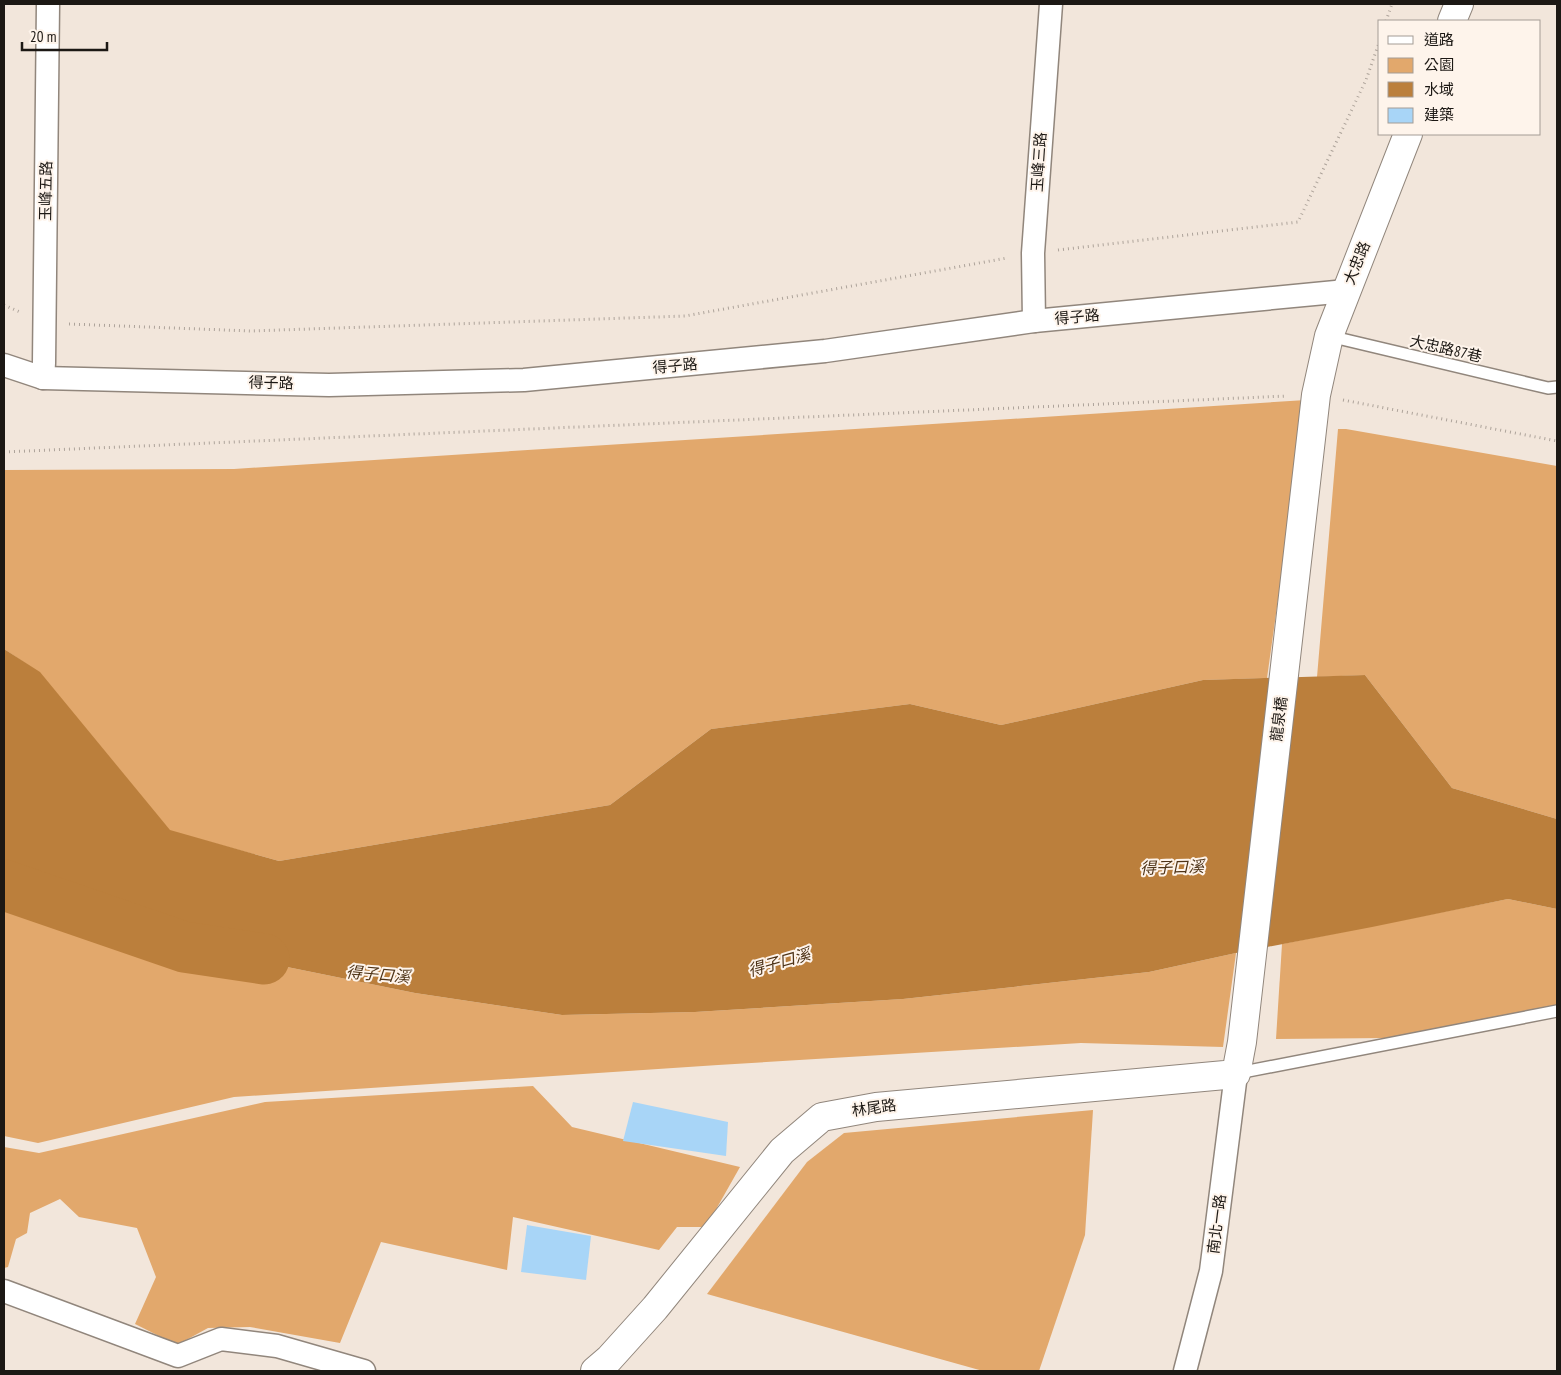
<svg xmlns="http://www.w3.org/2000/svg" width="1561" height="1375" viewBox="0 0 1561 1375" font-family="'PT Sans Narrow','Noto Sans TC',sans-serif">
  <rect width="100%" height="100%" fill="#f2e6db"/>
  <g fill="#e2a86c">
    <polygon points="1306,400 1267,678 1203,680 1001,725 910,704 711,729 610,805 279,861 170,831 40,673 4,649 4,470 234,469"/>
    <polygon points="1338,429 1346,429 1557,466 1557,819 1452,788 1365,675 1317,677"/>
    <polygon points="4,865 25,882 175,944 415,993 562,1015 695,1012 903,999 1149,972 1236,953 1223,1047 1081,1043 718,1065 234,1097 38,1143 4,1136"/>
    <polygon points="1508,899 1557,909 1557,1007 1387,1038 1276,1039 1282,944"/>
    <polygon points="533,1086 572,1127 740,1167 706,1227 677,1227 659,1250 513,1217 507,1270 381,1242 340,1343 250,1327 208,1328 177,1345 135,1324 156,1277 137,1228 79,1217 60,1199 30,1213 27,1233 16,1239 8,1267 4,1268 4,1147 39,1153 265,1102"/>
    <polygon points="1093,1110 1085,1235 1039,1371 983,1371 707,1294 807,1162 844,1133"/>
  </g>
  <polygon fill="#bb7f3c" points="4,649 40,672 170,830 279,861 610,805 711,729 910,704 1001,725 1203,680 1365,675 1452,788 1557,819 1557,909 1508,899 1372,927 1236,953 1149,972 903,999 695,1012 562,1015 415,993 175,944 25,882 4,865"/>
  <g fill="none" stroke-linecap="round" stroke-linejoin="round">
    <polyline stroke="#bb7f3c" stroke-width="51" points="4,885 184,947 264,959"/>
  </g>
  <g fill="#a8d5f7">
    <polygon points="633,1102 728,1122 726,1156 623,1141"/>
    <polygon points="527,1225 591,1236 586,1280 521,1272"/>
  </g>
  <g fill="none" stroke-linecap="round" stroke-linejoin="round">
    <defs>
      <g id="service">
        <polyline points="1329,336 1548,388 1557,387"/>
        <polyline points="1238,1073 1557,1011"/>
      </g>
      <g id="minor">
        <polyline points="1034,321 1033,253 1051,4"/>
        <polyline points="4,365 43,378 329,385 524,380 825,351 1034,321 1346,291"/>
        <polyline points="43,378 44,363 48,4"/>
        <polyline points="4,1291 178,1356 221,1339 277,1346 364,1371"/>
        <polyline points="1185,1371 1211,1271 1236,1074"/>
      </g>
      <g id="tertiary">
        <polyline points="1452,21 1459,4"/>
        <polyline points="595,1371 609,1359 655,1308 782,1151 822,1117 876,1107 1236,1074 1242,1042 1316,395 1329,336 1408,134"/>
      </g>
    </defs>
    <use href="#service" stroke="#91867c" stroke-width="14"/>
    <use href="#minor" stroke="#91867c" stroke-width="25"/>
    <use href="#tertiary" stroke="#91867c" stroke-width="30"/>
    <g stroke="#ada39a" stroke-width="3" stroke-dasharray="1 4" stroke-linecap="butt">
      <polyline points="1386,21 1392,4"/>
      <polyline points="1058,250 1298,222 1366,80 1380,40"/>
      <polyline points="4,305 20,312"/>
      <polyline points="69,324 251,331 685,316 1007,258"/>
      <polyline points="1343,400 1557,441"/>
      <polyline points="4,452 1287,396"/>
    </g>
    <use href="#service" stroke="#fff" stroke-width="11"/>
    <use href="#minor" stroke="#fff" stroke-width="22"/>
    <use href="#tertiary" stroke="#fff" stroke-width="28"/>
  </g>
  <g text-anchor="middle" stroke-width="4" stroke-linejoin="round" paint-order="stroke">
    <g font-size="15" fill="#1c1814" stroke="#fef4eb">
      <text transform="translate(1039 162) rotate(-86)" y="5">玉峰三路</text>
      <text transform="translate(46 191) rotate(-89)" y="5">玉峰五路</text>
      <text transform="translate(1357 263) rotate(-68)" y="5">大忠路</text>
      <text transform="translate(1077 317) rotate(-5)" y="5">得子路</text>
      <text transform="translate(1446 349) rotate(13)" y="5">大忠路87巷</text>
      <text transform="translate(675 366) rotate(-5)" y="5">得子路</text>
      <text transform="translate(271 383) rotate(1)" y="5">得子路</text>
      <text transform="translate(1279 719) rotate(-83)" y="5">龍泉橋</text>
      <text transform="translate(874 1108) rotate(-8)" y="5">林尾路</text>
      <text transform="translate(1217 1224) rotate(-83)" y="5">南北一路</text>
    </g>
    <g font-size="16" font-style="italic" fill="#4e3317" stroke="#fef4eb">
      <text transform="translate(1172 867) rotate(-2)" y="6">得子口溪</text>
      <text transform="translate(779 962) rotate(-16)" y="6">得子口溪</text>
      <text transform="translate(378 974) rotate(5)" y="6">得子口溪</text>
    </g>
  </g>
  <rect width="1561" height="1375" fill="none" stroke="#1c1814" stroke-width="10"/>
  <rect x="1378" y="20" width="162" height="115" fill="#fef4eb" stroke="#a49c95"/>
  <rect x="1388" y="36" width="25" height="8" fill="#ffffff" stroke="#a49c95"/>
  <text x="1424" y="45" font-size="15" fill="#1c1814">道路</text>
  <rect x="1388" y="58" width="25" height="15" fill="#e2a86c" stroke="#a49c95"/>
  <text x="1424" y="70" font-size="15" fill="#1c1814">公園</text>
  <rect x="1388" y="82" width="25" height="15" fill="#bb7f3c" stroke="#a49c95"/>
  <text x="1424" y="95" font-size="15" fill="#1c1814">水域</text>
  <rect x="1388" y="108" width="25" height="15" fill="#a8d5f7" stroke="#a49c95"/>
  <text x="1424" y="120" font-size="15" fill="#1c1814">建築</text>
  <path d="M22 42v8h85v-8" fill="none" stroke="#1c1814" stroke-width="2.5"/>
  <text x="30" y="42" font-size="15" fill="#1c1814" stroke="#fef4eb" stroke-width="4" paint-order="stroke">20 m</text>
</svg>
